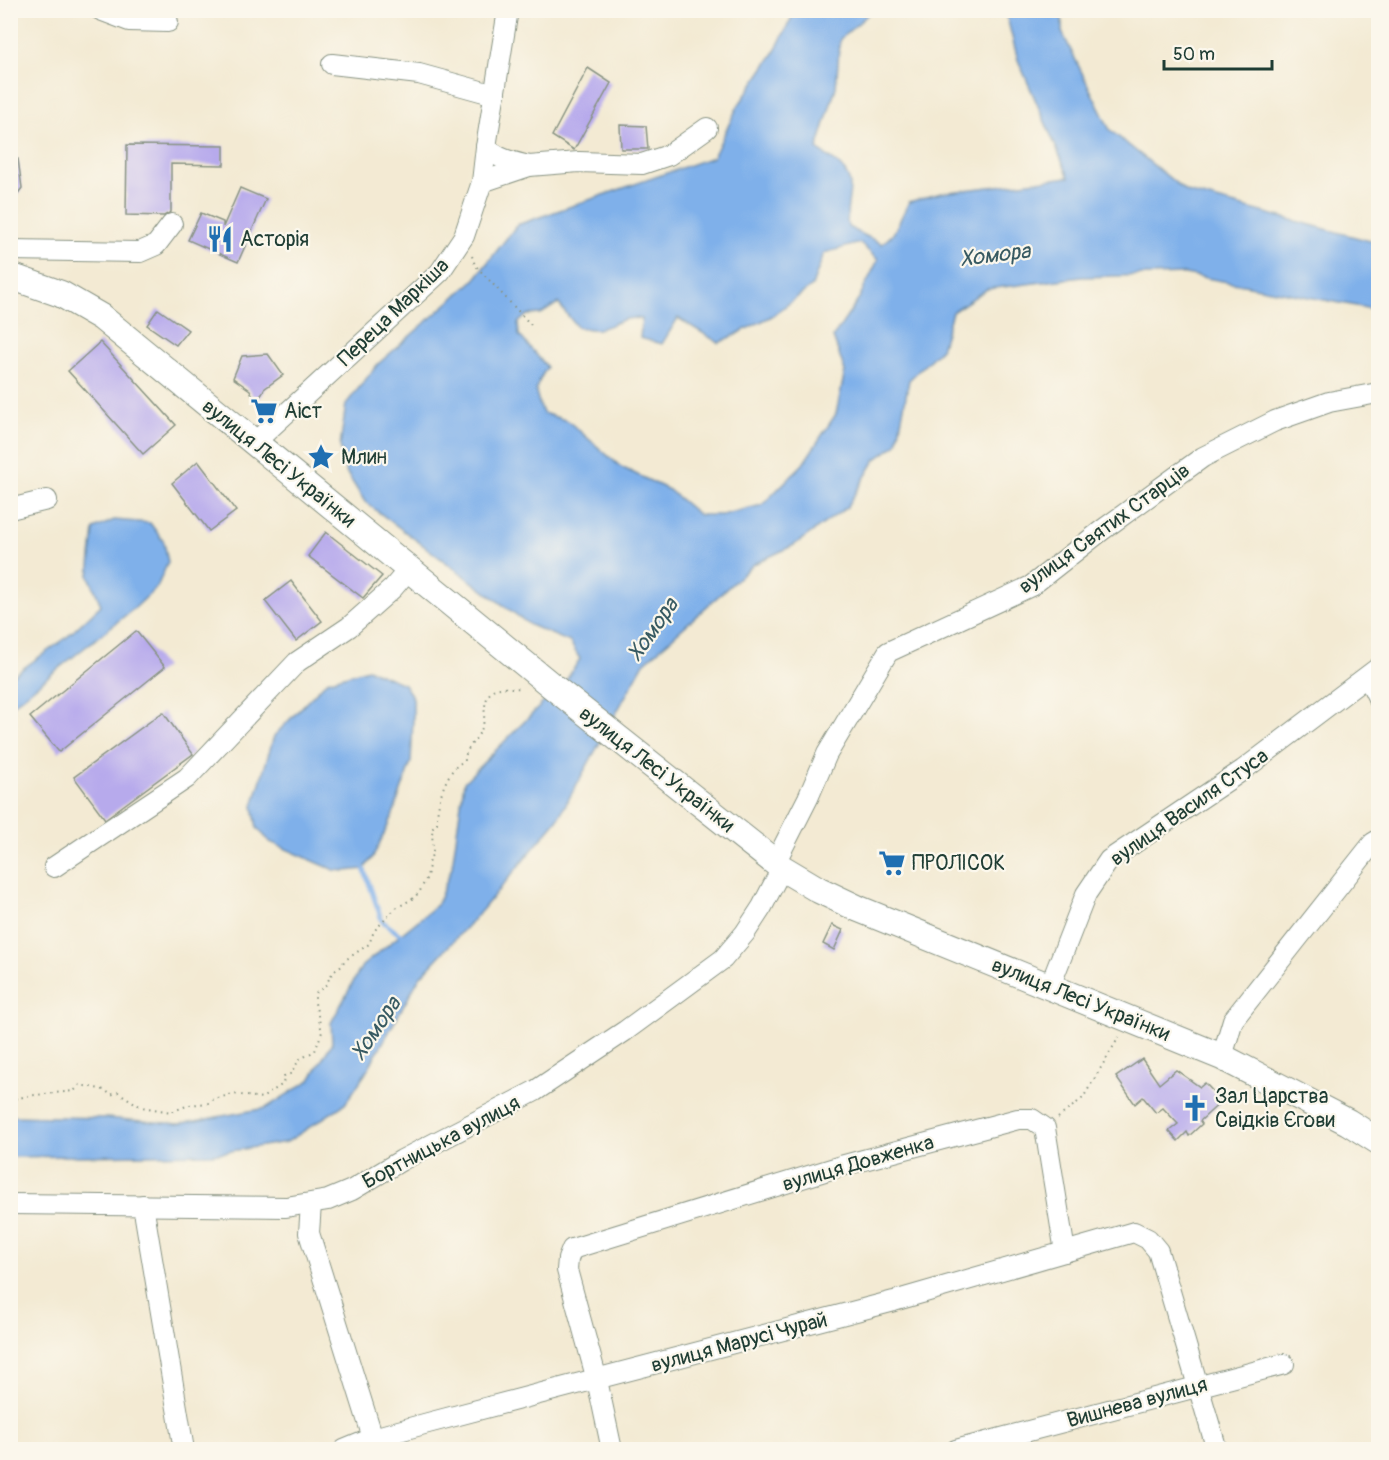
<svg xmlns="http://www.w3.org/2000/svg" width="1389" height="1460" viewBox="0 0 1389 1460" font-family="Pangolin,sans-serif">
  <rect width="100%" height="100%" fill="#fbf7ec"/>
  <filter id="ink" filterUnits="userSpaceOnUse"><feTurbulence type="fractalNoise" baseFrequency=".0167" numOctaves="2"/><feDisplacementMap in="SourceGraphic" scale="12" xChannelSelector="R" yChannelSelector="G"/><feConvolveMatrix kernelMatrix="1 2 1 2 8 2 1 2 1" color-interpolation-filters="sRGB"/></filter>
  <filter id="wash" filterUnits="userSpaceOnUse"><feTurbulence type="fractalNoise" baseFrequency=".008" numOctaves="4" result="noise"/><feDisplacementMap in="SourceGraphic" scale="24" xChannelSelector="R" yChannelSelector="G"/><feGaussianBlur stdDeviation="1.35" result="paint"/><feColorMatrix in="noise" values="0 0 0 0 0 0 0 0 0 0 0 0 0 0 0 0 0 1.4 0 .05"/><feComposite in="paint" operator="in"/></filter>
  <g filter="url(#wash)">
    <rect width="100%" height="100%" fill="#f3ead3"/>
    <g fill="#7fb0ea" stroke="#4f768f" stroke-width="1.5" fill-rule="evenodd">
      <path d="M1005,10L1062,11V32L1110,130L1187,192L1378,243V310L1185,274L1082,277L987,289L952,312L941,349L909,380L897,444L875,460L847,507L794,545L754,564L644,663L557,820L482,910L420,977L365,1074L345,1104L287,1142L212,1154L11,1157V1116L106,1118L179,1124L266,1108L310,1080L332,1043L331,1023L362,966L437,905L452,867L464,782L567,679L580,659L570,642L530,625L365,502L346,472L340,446L346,404L378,364L474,280L517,225L713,157L738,106L774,53L795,11H872L840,39L836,87L817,149C830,158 851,169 850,188C849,202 845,213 848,227L882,244L893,234L909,202L941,193L1069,177L1018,60ZM860,243L878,260L857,302L833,337L845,371L836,414L803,464L762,505L722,515H699L669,490L621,467L568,421L543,413C533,390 534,388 547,367L519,335L518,323L527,315L541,314L558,303L577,327C583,328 592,330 598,329C614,326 623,315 642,319L640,338L662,344L678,318L719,343L772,316L812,286L824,253Z"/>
      <polygon points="114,520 150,523 164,542 168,562 157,587 136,607 11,706 11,677 66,638 101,605 89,576 94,529"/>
      <polygon points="368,669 404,684 413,698 413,719 411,762 392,817 373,857 364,869 345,871 334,870 270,842 257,828 253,806 274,736 327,681"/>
    </g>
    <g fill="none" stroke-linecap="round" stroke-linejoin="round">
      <polyline stroke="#7fb0ea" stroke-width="4.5" points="364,869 382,921 403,937"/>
    </g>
    <g id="blocks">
      <g fill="#b7aaec">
        <polygon points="588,68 611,83 574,150 552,136"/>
        <polygon points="620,125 646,126 648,149 621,149"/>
        <polygon points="127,145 224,146 224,165 171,164 171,212 164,216 126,215"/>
        <polygon points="18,159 22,188 10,204 10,160"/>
        <polygon points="240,188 266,199 238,262 188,240 201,213 223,222 223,227"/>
        <polygon points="158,309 188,330 176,345 147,325"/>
        <polygon points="100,342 176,425 143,454 68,371"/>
        <polygon points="268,354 283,375 264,389 262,394 255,401 250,390 233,378 242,356"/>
        <polygon points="198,461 236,511 209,531 172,483"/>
        <polygon points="326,532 382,576 363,598 308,556"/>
        <polygon points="291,581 322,621 296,641 265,601"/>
        <polygon points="136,631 165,667 59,752 30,717"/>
        <polygon points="163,712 193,754 105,819 74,777"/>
        <polygon points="832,925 843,930 834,950 823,944"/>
        <polygon points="1142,1059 1159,1084 1176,1070 1200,1087 1205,1083 1222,1101 1200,1121 1202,1124 1189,1136 1187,1132 1178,1141 1169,1131 1178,1124 1163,1108 1156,1113 1143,1097 1135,1104 1116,1077"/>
      </g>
    </g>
  </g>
  <g filter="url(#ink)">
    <use href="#blocks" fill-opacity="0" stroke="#899484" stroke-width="1.5"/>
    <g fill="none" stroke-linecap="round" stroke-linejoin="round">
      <defs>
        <g id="minor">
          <polyline points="100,10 129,21 168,22"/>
          <polyline points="332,64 419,74 495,95"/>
          <path d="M486,147C497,159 513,162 529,166"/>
          <polyline points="482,182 529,166 579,162 642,164 669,155 707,128"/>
          <polyline points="10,250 140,252 156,245 172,224"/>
          <polyline points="254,443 440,272 464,236 482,182 486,147 508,10"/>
          <polyline points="10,509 47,500"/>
          <polyline points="1368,677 1378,698"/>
          <polyline points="775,863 808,798 827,754 888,652 1031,586 1101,531 1203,457 1275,421 1329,402 1378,393"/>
          <polyline points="54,867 187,778 297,662 349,627 393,588 409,569"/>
          <polyline points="1050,986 1086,894 1109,860 1243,770 1378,668"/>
          <polyline points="1222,1057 1233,1020 1373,843 1378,840"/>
          <polyline points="10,1204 286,1207 328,1200 352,1190 402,1160 535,1091 625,1031 723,959 745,933 762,907 782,868"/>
          <polyline points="311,1204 309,1233 373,1438"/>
          <polyline points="143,1205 184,1450"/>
          <polyline points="344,1450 373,1438 428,1423 894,1301 1134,1232 1148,1239 1158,1251 1217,1450"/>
          <polyline points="612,1450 597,1380 567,1270 568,1259 572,1249 841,1166 1018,1119 1032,1119 1045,1128 1065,1252"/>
          <polyline points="956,1450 1284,1364"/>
        </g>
        <polyline id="major" points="10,276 61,294 101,317 552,686 782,868 819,890 859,909 1222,1057 1348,1122 1378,1141"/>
      </defs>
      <use href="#minor" stroke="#899484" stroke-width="22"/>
      <use href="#major" stroke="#899484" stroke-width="28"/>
      <g stroke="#899484" stroke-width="2" stroke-dasharray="1.5 4.5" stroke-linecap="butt">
        <polyline points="472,256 475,265 532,326"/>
        <path d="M10,1101L26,1096L74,1091L80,1085L105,1090L111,1095L118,1092L141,1107L171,1112L189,1105L209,1103L214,1099L233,1094L262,1098L283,1084L284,1076L290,1074L300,1059L315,1051L322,1032L315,1003V994L325,986L333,972L342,966L344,961L369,944L374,931L396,908L414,898L420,891L427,877L430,859L433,853L432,828L437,823C436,805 446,767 465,761C464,748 479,739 483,725C486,712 482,700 493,690C499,686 513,689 521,688"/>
        <polyline points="1058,1118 1083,1098 1119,1037"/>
      </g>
      <use href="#minor" stroke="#fff" stroke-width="20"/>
      <use href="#major" stroke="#fff" stroke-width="26"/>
    </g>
  </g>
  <defs>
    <symbol id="restaurant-bare" viewBox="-9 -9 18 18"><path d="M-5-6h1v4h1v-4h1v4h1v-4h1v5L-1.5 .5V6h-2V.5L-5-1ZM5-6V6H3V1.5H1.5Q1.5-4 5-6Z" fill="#1f6fb2" stroke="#fbf7ec" stroke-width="2.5" paint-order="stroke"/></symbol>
    <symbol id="supermarket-bare" viewBox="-9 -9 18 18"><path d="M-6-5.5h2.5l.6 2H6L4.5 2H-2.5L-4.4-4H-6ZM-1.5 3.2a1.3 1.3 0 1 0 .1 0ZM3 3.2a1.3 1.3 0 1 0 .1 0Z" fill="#1f6fb2" stroke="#fbf7ec" stroke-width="2.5" paint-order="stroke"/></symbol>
    <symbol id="sight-bare" viewBox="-9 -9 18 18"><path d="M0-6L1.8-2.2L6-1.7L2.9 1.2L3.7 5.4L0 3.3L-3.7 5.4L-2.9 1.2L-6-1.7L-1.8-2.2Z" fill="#1f6fb2" stroke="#fbf7ec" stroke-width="2.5" paint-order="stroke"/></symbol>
    <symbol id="church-bare" viewBox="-9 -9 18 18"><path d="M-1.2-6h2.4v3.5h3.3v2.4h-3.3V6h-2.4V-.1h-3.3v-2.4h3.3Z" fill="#1f6fb2" stroke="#fbf7ec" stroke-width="2.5" paint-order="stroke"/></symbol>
  </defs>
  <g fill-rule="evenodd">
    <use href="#restaurant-bare" x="201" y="220" width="38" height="38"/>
    <use href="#supermarket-bare" x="245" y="392" width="38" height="38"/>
    <use href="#sight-bare" x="302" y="438" width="38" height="38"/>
    <use href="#supermarket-bare" x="873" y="844" width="38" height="38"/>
    <use href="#church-bare" x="1176" y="1089" width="38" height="38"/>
  </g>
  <g text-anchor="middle" stroke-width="4.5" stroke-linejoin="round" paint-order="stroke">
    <g font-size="21" fill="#1f3d34" stroke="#fbf7ec" text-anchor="start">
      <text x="240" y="246">Асторія</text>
      <text x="284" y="418">Аіст</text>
      <text x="341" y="464">Млин</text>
      <text x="912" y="870">ПРОЛІСОК</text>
      <text x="1215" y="1103">Зал Царства<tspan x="1215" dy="24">Свідків Єгови</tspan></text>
    </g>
    <g font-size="21" fill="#1f3d34" stroke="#fbf7ec">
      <text transform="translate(393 312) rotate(-44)" y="7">Переца Маркіша</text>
      <text transform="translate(279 463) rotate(39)" y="7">вулиця Лесі Українки</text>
      <text transform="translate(1104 528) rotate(-36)" y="7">вулиця Святих Старців</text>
      <text transform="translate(657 769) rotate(38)" y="7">вулиця Лесі Українки</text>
      <text transform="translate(1189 807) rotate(-35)" y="7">вулиця Василя Стуса</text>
      <text transform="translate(1081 999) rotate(22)" y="7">вулиця Лесі Українки</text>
      <text transform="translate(441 1142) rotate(-28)" y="7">Бортницька вулиця</text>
      <text transform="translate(858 1163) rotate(-16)" y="7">вулиця Довженка</text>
      <text transform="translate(739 1342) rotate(-15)" y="7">вулиця Марусі Чурай</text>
      <text transform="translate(1137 1402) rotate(-15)" y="7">Вишнева вулиця</text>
    </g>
    <g font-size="22" font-style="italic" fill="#375a62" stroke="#fbf7ec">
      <text transform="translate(995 254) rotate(-7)" y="8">Хомора</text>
      <text transform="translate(652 629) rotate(-55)" y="8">Хомора</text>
      <text transform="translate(375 1028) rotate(-56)" y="8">Хомора</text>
    </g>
  </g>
  <rect width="1389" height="1460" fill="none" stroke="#fbf7ec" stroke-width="36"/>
  <path d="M1164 60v9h108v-9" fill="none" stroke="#1f3d34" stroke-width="3"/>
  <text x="1173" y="60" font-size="18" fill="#1f3d34" stroke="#fbf7ec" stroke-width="4.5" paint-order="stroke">50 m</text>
</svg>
